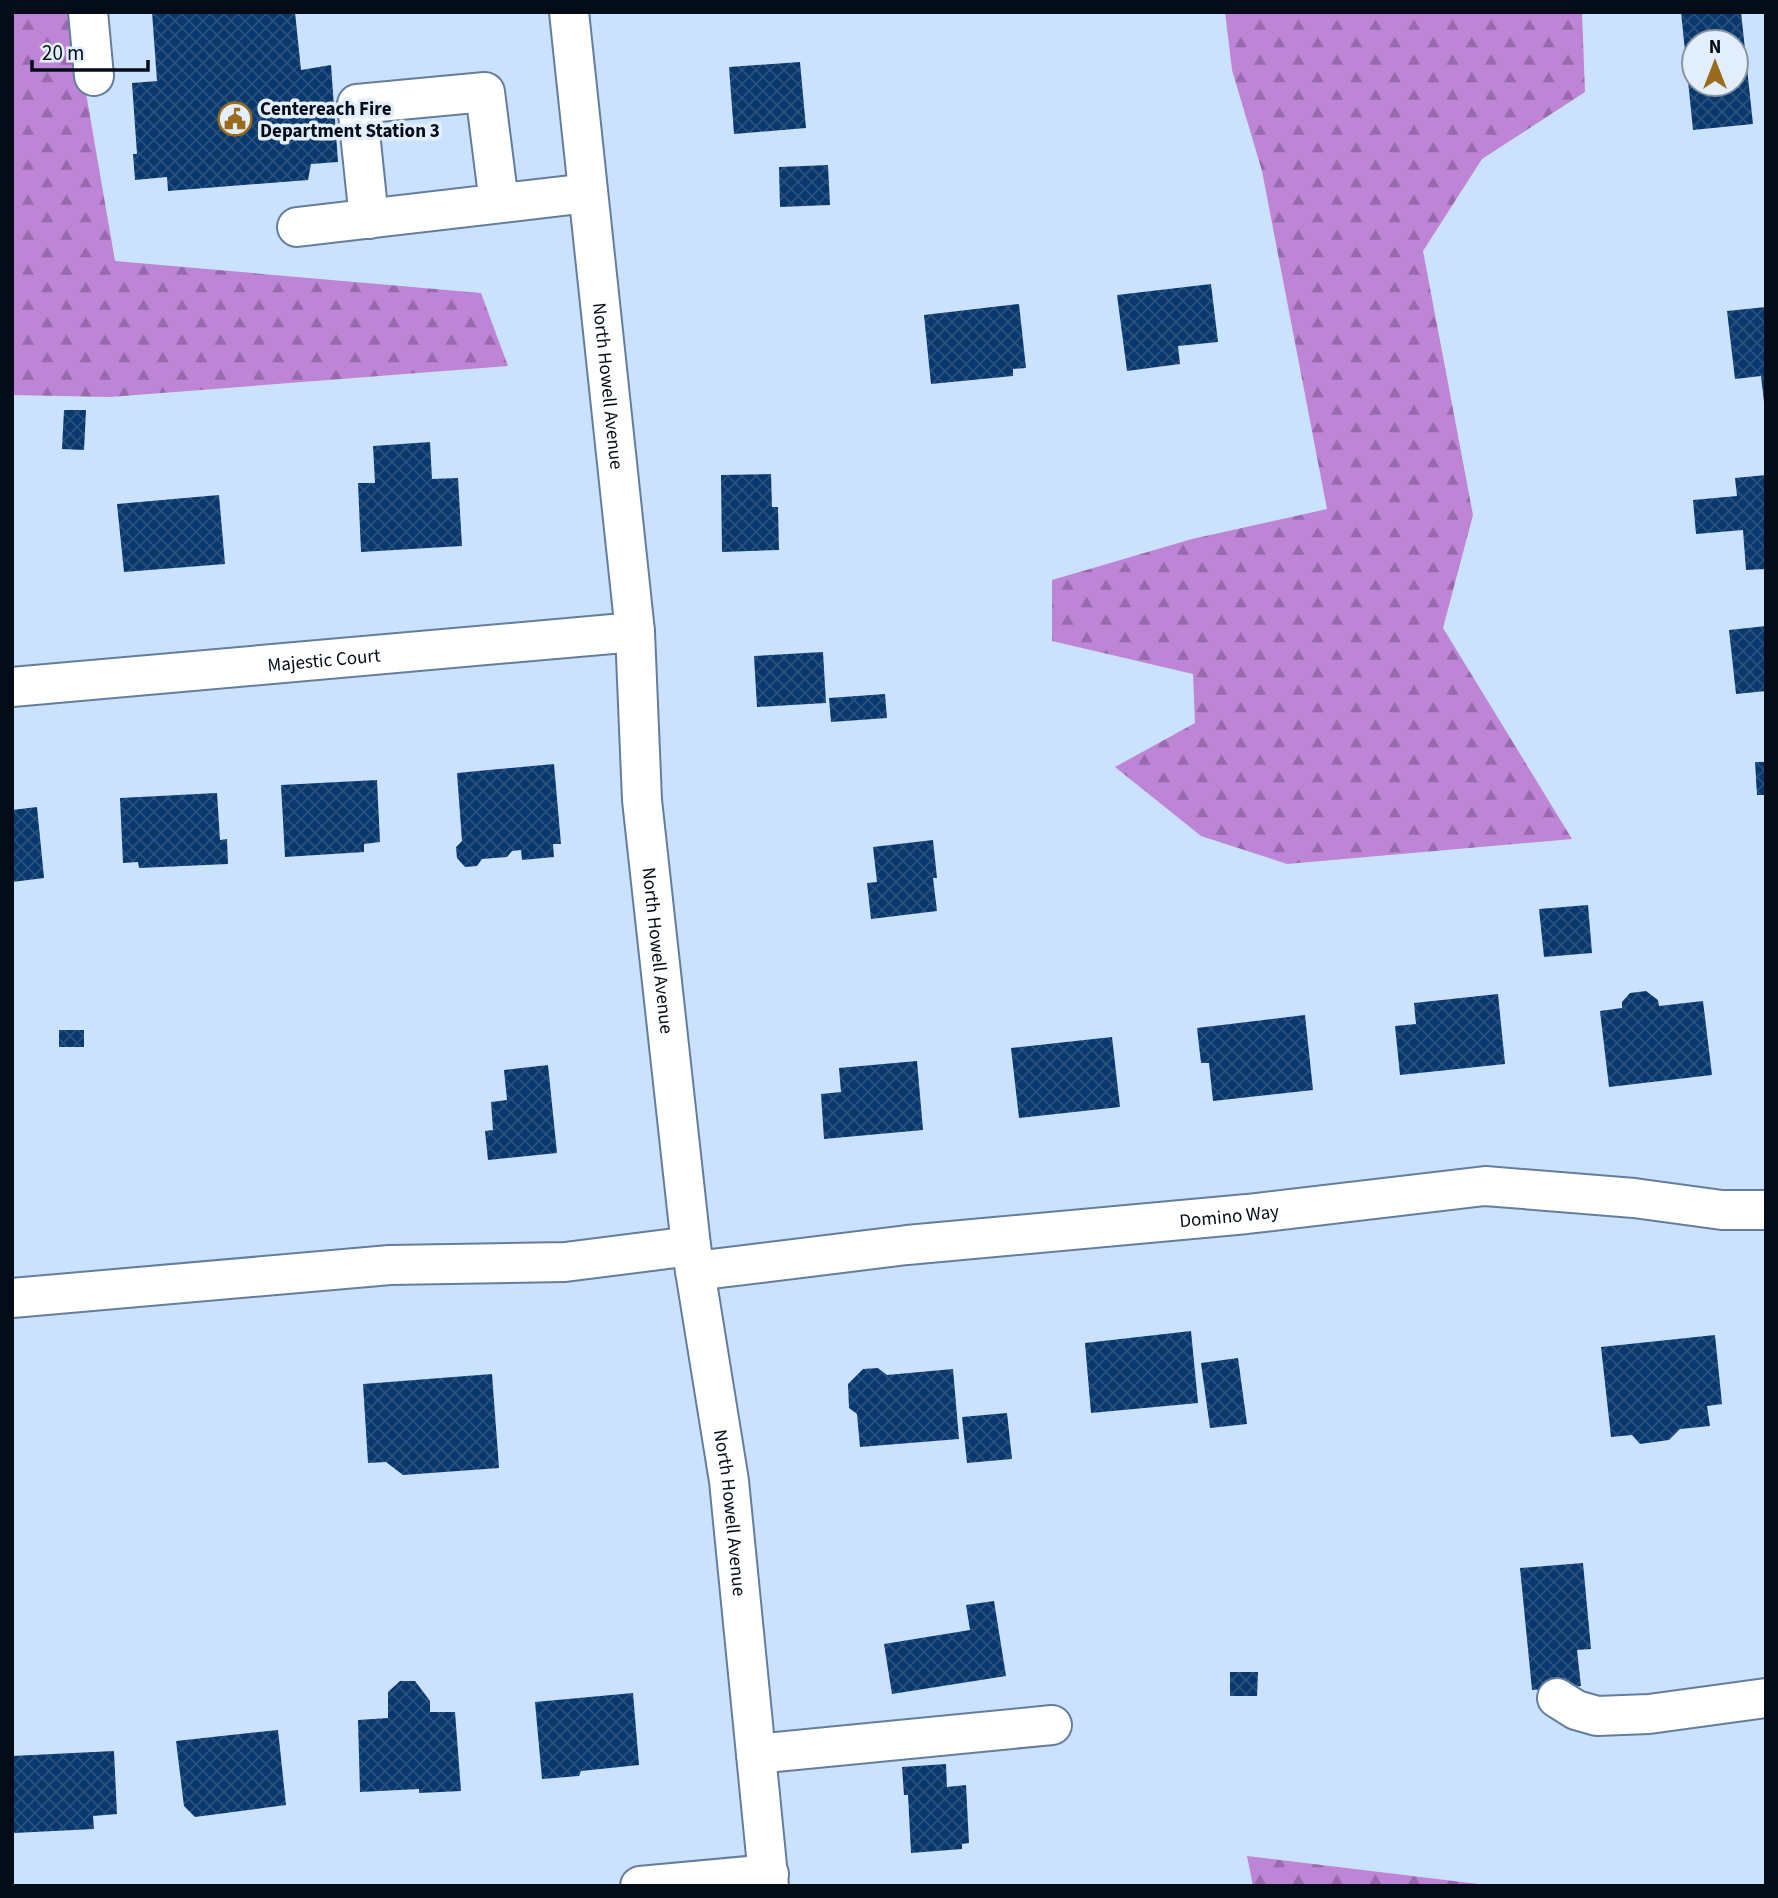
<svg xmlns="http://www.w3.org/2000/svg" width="1778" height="1898" viewBox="0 0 1778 1898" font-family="'Source Sans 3',sans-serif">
  <defs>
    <pattern id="forest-firs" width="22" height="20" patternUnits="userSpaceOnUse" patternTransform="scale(1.75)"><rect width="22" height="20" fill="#be84d6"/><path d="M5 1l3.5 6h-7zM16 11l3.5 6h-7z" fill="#986aad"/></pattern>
    <pattern id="building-cross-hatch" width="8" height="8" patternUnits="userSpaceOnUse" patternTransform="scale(1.75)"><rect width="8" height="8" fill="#09386e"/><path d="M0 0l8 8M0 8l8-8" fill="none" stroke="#2b517d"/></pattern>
  </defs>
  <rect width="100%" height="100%" fill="#cbe2ff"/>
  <g fill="url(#forest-firs)">
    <polygon points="12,12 72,12 115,261 481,293 508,366 110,397 12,395"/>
    <polygon points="1225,12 1582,12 1585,92 1482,159 1423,251 1473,515 1443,628 1572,839 1287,864 1201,836 1115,767 1195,723 1193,674 1052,641 1052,580 1192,539 1327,509 1262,171 1232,70"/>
    <polygon points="1247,1856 1495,1886 1253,1886"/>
  </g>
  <g fill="url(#building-cross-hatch)" fill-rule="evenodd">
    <polygon points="152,12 295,12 301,70 331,65 338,162 311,164 308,180 168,191 167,177 135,180 133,154 137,154 132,83 157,81"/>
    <path d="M1681,12H1741L1753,124L1693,130ZM1694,42H1736V84H1694Z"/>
    <polygon points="800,62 806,128 734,134 729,67"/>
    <polygon points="828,165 830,205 780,207 779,167"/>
    <polygon points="1211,284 1218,342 1178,346 1180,364 1127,371 1117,295"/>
    <polygon points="1019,304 1026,368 1013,369 1013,376 931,384 924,315"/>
    <polygon points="1766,307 1766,402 1764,402 1761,376 1735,379 1727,311"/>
    <polygon points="64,410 86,410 84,450 62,449"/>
    <polygon points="430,442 432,479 458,478 462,546 361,552 358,483 375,483 373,446"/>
    <polygon points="771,474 772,507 778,507 779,550 722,552 721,475"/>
    <polygon points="1766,475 1766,569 1746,570 1743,530 1696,534 1693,500 1737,496 1735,478"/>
    <polygon points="219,495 225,564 124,572 117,504"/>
    <polygon points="1766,626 1766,691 1736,694 1729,630"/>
    <polygon points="823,652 826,703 757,707 754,656"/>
    <polygon points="885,694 887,718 831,722 829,698"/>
    <polygon points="1755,762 1766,762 1766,795 1757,795"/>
    <polygon points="554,764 561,844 553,844 554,857 522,860 521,850 512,851 507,857 482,859 477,866 465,867 457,858 456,847 462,841 457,773"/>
    <polygon points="377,780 380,842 364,844 364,852 285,857 281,785"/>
    <polygon points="217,793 220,840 227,839 228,864 139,868 138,862 123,863 120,798"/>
    <polygon points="37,807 44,878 12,882 12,810"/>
    <polygon points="933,840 937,878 933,878 937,911 871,919 867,883 877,882 873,847"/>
    <polygon points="1588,905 1592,953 1544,957 1539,909"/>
    <polygon points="1646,991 1658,1000 1659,1006 1703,1001 1712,1075 1609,1087 1600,1011 1622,1008 1622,1002 1630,993"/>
    <polygon points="1498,994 1505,1064 1400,1075 1395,1026 1416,1024 1414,1003"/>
    <polygon points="1305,1015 1313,1090 1213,1101 1209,1063 1201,1063 1197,1028"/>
    <rect x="59" y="1030" width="25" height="17"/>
    <polygon points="1112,1037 1120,1107 1019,1118 1011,1048"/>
    <polygon points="917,1061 923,1130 824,1139 821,1094 841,1092 839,1068"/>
    <polygon points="548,1065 557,1153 488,1160 485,1131 493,1130 491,1102 507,1100 504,1070"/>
    <polygon points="1191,1331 1198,1403 1091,1413 1085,1343"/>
    <polygon points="1715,1335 1722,1404 1707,1406 1710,1426 1680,1429 1669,1440 1640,1444 1632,1435 1611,1437 1601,1347"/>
    <polygon points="1238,1358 1247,1424 1210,1428 1201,1363"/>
    <polygon points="878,1368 887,1375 953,1369 959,1439 860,1447 857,1414 849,1408 848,1384 863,1369"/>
    <polygon points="492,1374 499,1468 403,1475 386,1462 368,1463 363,1384"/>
    <polygon points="1007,1413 1012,1459 967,1463 962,1417"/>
    <polygon points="1583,1563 1591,1649 1577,1650 1581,1686 1532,1690 1520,1568"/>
    <polygon points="994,1601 1006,1676 892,1694 884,1644 970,1630 966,1605"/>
    <polygon points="1230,1672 1258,1672 1257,1696 1230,1696"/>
    <polygon points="400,1681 415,1681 430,1701 430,1712 455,1712 461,1791 419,1793 419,1789 360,1792 358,1720 388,1718 388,1692"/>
    <polygon points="633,1693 639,1765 581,1771 579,1776 542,1779 535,1702"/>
    <polygon points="278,1730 286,1805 195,1817 184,1806 176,1741"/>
    <polygon points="114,1751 117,1814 93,1816 94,1829 14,1833 12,1756"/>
    <polygon points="946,1764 947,1787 966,1785 969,1843 962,1844 962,1849 911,1853 908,1795 904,1795 902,1767"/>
  </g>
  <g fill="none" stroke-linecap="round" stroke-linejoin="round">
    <defs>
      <g id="minor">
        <polyline points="88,12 94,76"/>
        <path id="s1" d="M569,12L635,632L642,800L691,1246L729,1481L769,1886"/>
        <polyline points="369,219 357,104 485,92 499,203"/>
        <polyline points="297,227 588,193"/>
        <path id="s2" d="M12,687L635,632"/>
        <path id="s3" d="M695,1271L907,1245L1247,1214L1485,1186L1634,1198L1722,1210H1766"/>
        <polyline points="12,1298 390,1265 565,1262 691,1246"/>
        <polyline points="1557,1698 1576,1710 1597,1716 1649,1714 1766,1698"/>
        <polyline points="756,1754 1052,1725"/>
        <polyline points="640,1886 769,1874"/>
      </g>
    </defs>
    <use href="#minor" stroke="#647d9e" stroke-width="42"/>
    <use href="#minor" stroke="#fff" stroke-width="38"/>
  </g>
  <defs>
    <symbol id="civic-ring" viewBox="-11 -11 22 22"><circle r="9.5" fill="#e3eefd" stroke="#9a6b1c" stroke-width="1.5"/><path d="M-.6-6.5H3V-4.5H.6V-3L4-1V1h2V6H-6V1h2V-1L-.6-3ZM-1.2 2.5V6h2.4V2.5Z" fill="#9a6b1c"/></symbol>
  </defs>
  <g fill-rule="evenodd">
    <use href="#civic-ring" x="216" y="100" width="38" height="38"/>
  </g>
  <g text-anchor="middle" stroke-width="7" stroke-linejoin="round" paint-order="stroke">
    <g font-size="19" font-weight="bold" fill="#040c17" stroke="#e3eefd" text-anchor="start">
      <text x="260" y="115">Centereach Fire<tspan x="260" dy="22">Department Station 3</tspan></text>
    </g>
    <g font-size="19" fill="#040c17" stroke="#e3eefd">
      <text dy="7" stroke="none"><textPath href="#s1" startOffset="376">North Howell Avenue</textPath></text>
      <text dy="7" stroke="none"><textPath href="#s2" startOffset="313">Majestic Court</textPath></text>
      <text dy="7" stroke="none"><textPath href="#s1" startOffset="943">North Howell Avenue</textPath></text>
      <text dy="7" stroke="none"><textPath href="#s3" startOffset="537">Domino Way</textPath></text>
      <text dy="7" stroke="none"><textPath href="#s1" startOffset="1510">North Howell Avenue</textPath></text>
    </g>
  </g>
  <rect width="1778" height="1898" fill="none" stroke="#040c17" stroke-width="28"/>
  <g transform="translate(1715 63)"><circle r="33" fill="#e3eefd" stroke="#8a94a1" stroke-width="2"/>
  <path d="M0-5L12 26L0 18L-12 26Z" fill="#9a6b1c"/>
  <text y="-10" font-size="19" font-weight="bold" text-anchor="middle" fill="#040c17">N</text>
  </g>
  <path d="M32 60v10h116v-10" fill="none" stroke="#040c17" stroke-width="3.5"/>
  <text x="42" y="60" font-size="21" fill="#040c17" stroke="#e3eefd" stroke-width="5" paint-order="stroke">20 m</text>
</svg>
